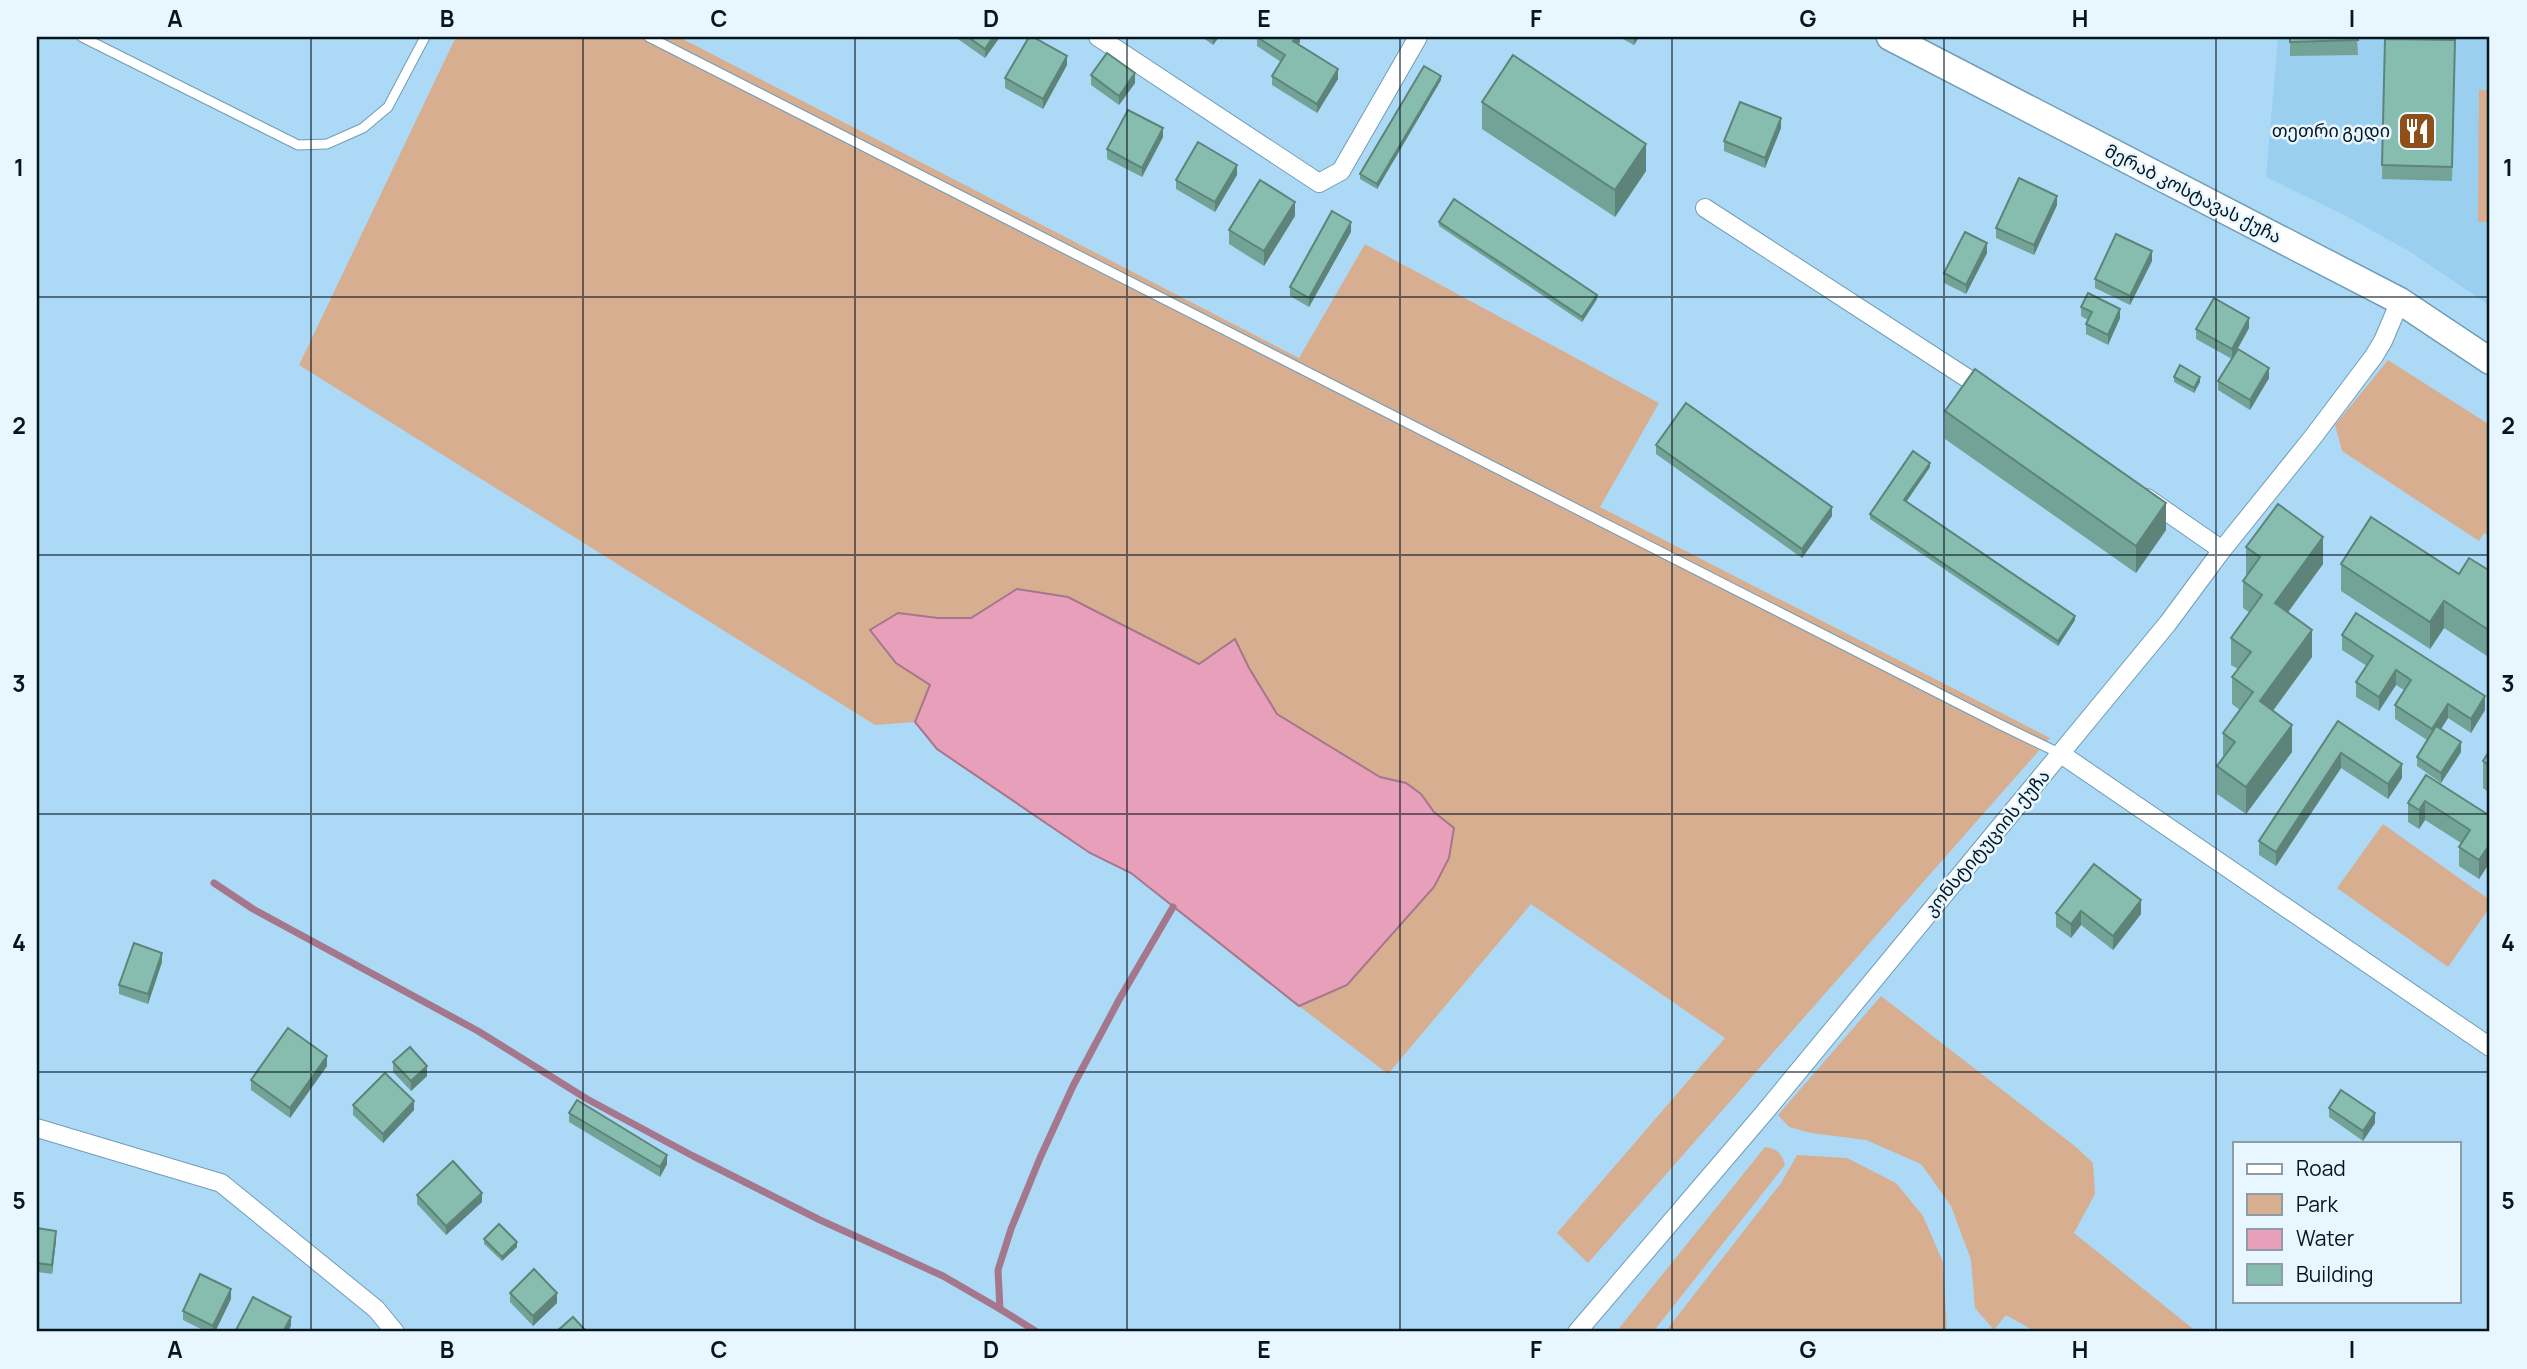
<svg xmlns="http://www.w3.org/2000/svg" width="2527" height="1369" viewBox="0 0 2527 1369" font-family="Manrope,'Noto Sans Georgian',sans-serif">
  <rect width="100%" height="100%" fill="#acdaf6"/>
  <polygon fill="#9bcff0" points="2278,37 2490,37 2490,306 2412,253 2348,217 2266,177"/>
  <g fill="#d8ae90">
    <polygon points="459,37 679,37 1299,358 1365,244 1659,403 1600,507 2050,738 1588,1263 1557,1233 1725,1038 1531,904 1388,1074 1299,1006 1347,985 1454,829 1434,812 1421,794 1406,783 1380,777 1277,714 1249,668 1235,640 1199,664 1068,597 1018,589 971,618 938,618 896,663 930,685 915,722 875,725 299,365 454,41"/>
    <polygon points="2479,90 2490,90 2490,222 2478,222"/>
    <polygon points="2388,360 2490,425 2490,537 2484,533 2479,541 2342,451 2335,425"/>
    <polygon points="2383,824 2490,900 2490,907 2448,967 2337,888"/>
    <polygon points="1881,996 2076,1147 2093,1163 2095,1194 2074,1233 2197,1332 2036,1332 2006,1315 1994,1330 1975,1308 1971,1260 1951,1206 1921,1164 1866,1140 1811,1133 1789,1127 1778,1115"/>
    <path d="M1765,1147C1777,1149 1782,1153 1785,1165L1653,1332H1616Z"/>
    <polygon points="1797,1155 1847,1158 1896,1183 1923,1216 1943,1262 1947,1332 1665,1332 1781,1183"/>
  </g>
  <polygon fill="#e8a0ba" stroke="#a4778c" stroke-width="2" points="1017,589 1068,597 1199,664 1235,639 1249,668 1277,714 1380,777 1406,783 1421,794 1434,812 1454,828 1449,858 1434,887 1347,985 1299,1006 1131,873 1090,853 937,749 915,722 930,685 896,663 870,630 898,613 938,618 971,618"/>
  <g fill="none" stroke-linecap="round" stroke-linejoin="round">
    <g stroke="#a4778c" stroke-width="7">
      <polyline points="214,883 253,909 478,1031 587,1099 693,1156 820,1220 943,1276 1000,1309"/>
      <polyline points="1037,1332 1000,1309 998,1270 1011,1229 1040,1158 1073,1086 1120,998 1173,907"/>
    </g>
    <defs>
      <g id="lane">
        <polyline points="82,37 298,145 327,144 363,128 388,107 425,37"/>
        <polyline points="649,37 1999,724 2061,754"/>
      </g>
      <g id="street">
        <polyline points="1098,37 1319,183 1341,171 1418,37"/>
        <polyline points="1705,208 1987,391"/>
        <polyline points="2147,498 2222,550"/>
        <polyline points="2061,754 2490,1047"/>
        <polyline points="37,1128 221,1183 376,1309 395,1332"/>
        <polyline points="1577,1332 1764,1113 2168,623 2222,550 2313,437 2374,356 2383,341 2400,301"/>
      </g>
      <polyline id="secondary" points="1890,37 2400,301 2490,361"/>
    </defs>
    <use href="#lane" stroke="#709cb7" stroke-width="11"/>
    <use href="#street" stroke="#709cb7" stroke-width="20"/>
    <use href="#secondary" stroke="#709cb7" stroke-width="29"/>
    <use href="#lane" stroke="#fff" stroke-width="9"/>
    <use href="#street" stroke="#fff" stroke-width="18"/>
    <use href="#secondary" stroke="#fff" stroke-width="26"/>
  </g>
  <g fill="#73a396">
    <polygon points="955,37 1000,37 985,58"/>
    <polygon points="1202,37 1219,37 1213,45"/>
    <polygon points="1257,37 1300,37 1300,42 1298,45 1338,79 1317,113 1272,85 1272,76 1281,62 1257,46"/>
    <polygon points="1619,37 1639,37 1634,45"/>
    <polygon points="2290,37 2357,37 2358,55 2290,56"/>
    <polygon points="2385,39 2455,40 2452,181 2382,179"/>
    <polygon points="1067,65 1043,109 1005,88 1005,78"/>
    <polygon points="1091,75 1135,83 1119,105 1091,85"/>
    <polygon points="1441,80 1377,189 1360,179 1360,174"/>
    <polygon points="1482,102 1646,171 1615,217 1482,129"/>
    <polygon points="1781,128 1765,168 1724,151 1724,141"/>
    <polygon points="1163,137 1142,177 1107,159 1107,149"/>
    <polygon points="1237,175 1215,212 1176,189 1176,180"/>
    <polygon points="2057,205 2034,255 1996,238 1996,228"/>
    <polygon points="1295,216 1264,266 1229,244 1229,230"/>
    <polygon points="1439,222 1597,299 1582,322 1439,226"/>
    <polygon points="1351,232 1309,307 1290,296 1290,287"/>
    <polygon points="1987,253 1966,294 1944,283 1944,273"/>
    <polygon points="2152,261 2130,305 2095,288 2095,279"/>
    <polygon points="2081,307 2120,318 2108,345 2086,334 2086,324 2088,320 2081,316"/>
    <polygon points="2249,328 2232,359 2196,339 2196,329"/>
    <polygon points="2174,377 2200,382 2194,393 2174,382"/>
    <polygon points="2269,378 2250,410 2218,390 2218,381"/>
    <polygon points="1945,411 2166,530 2136,573 1945,439"/>
    <polygon points="1656,445 1832,516 1802,558 1656,454"/>
    <polygon points="1930,467 1906,502 2075,620 2058,646 1870,519 1870,514"/>
    <polygon points="2246,547 2323,564 2288,612 2312,657 2273,711 2292,752 2246,814 2217,794 2217,766 2223,759 2223,733 2240,710 2232,704 2232,677 2238,669 2231,665 2231,638 2249,612 2243,608 2243,581 2248,575 2246,574"/>
    <polygon points="2341,564 2459,574 2490,571 2490,658 2444,628 2430,649 2341,591"/>
    <polygon points="2342,635 2485,710 2471,733 2448,718 2441,729 2461,752 2441,783 2417,766 2417,757 2427,740 2395,719 2395,705 2404,690 2396,685 2379,711 2356,697 2356,682 2367,666 2342,650"/>
    <polygon points="2338,721 2402,778 2388,799 2341,768 2276,866 2259,855 2259,841"/>
    <polygon points="2490,750 2490,793 2483,788 2483,761"/>
    <polygon points="2426,775 2490,816 2490,862 2479,879 2459,866 2459,847 2461,843 2425,820 2419,829 2408,822 2408,803"/>
    <polygon points="2094,864 2141,914 2113,950 2081,925 2071,938 2056,927 2056,913"/>
    <polygon points="162,962 148,1004 119,994 119,985"/>
    <polygon points="393,1062 427,1076 411,1091 393,1072"/>
    <polygon points="327,1066 290,1118 251,1090 251,1080"/>
    <polygon points="353,1105 414,1110 383,1143 353,1115"/>
    <polygon points="2329,1108 2375,1123 2363,1141 2329,1117"/>
    <polygon points="569,1113 667,1164 660,1177 569,1122"/>
    <polygon points="417,1195 482,1202 446,1235 417,1204"/>
    <polygon points="37,1228 56,1240 52,1274 37,1272"/>
    <polygon points="484,1239 517,1247 502,1261 484,1244"/>
    <polygon points="510,1293 557,1303 533,1326 510,1302"/>
    <polygon points="231,1299 215,1332 207,1332 183,1320 183,1311"/>
  </g>
  <g fill="#5e847a">
    <polygon points="993,37 1000,37 985,58 985,49"/>
    <polygon points="1213,37 1219,37 1213,45"/>
    <polygon points="1297,37 1300,37 1300,42 1293,51 1293,41"/>
    <polygon points="1634,37 1639,37 1634,45"/>
    <polygon points="1067,56 1067,65 1043,109 1043,99"/>
    <polygon points="1338,69 1338,79 1317,113 1317,104"/>
    <polygon points="1135,73 1135,83 1119,105 1119,96"/>
    <polygon points="1441,76 1441,80 1377,189 1377,184"/>
    <polygon points="1781,118 1781,128 1765,168 1765,158"/>
    <polygon points="1163,128 1163,137 1142,177 1142,168"/>
    <polygon points="1646,144 1646,171 1615,217 1615,190"/>
    <polygon points="1237,165 1237,175 1215,212 1215,202"/>
    <polygon points="2057,196 2057,205 2034,255 2034,245"/>
    <polygon points="1295,202 1295,216 1264,266 1264,251"/>
    <polygon points="1351,222 1351,232 1309,307 1309,298"/>
    <polygon points="1987,243 1987,253 1966,294 1966,285"/>
    <polygon points="2152,251 2152,261 2130,305 2130,296"/>
    <polygon points="1597,295 1597,299 1582,322 1582,317"/>
    <polygon points="2120,309 2120,318 2108,345 2108,335"/>
    <polygon points="2249,318 2249,328 2232,359 2232,349"/>
    <polygon points="2269,368 2269,378 2250,410 2250,400"/>
    <polygon points="2200,377 2200,382 2194,393 2194,388"/>
    <polygon points="1930,463 1930,467 1904,505 1904,500"/>
    <polygon points="2166,503 2166,530 2136,573 2136,546"/>
    <polygon points="1832,507 1832,516 1802,558 1802,549"/>
    <polygon points="2323,537 2323,564 2275,630 2275,603"/>
    <polygon points="2444,601 2444,628 2430,649 2430,622"/>
    <polygon points="2075,616 2075,620 2058,646 2058,641"/>
    <polygon points="2312,630 2312,657 2260,728 2260,701"/>
    <polygon points="2396,670 2396,685 2379,711 2379,697"/>
    <polygon points="2485,696 2485,710 2471,733 2471,719"/>
    <polygon points="2448,704 2448,718 2432,743 2432,729"/>
    <polygon points="2292,725 2292,752 2246,814 2246,787"/>
    <polygon points="2461,742 2461,752 2441,783 2441,773"/>
    <polygon points="2341,753 2341,768 2276,866 2276,852"/>
    <polygon points="2402,764 2402,778 2388,799 2388,784"/>
    <polygon points="2425,801 2425,820 2419,829 2419,810"/>
    <polygon points="2490,844 2490,862 2479,879 2479,860"/>
    <polygon points="2141,900 2141,914 2113,950 2113,936"/>
    <polygon points="2081,911 2081,925 2071,938 2071,924"/>
    <polygon points="162,953 162,962 148,1004 148,994"/>
    <polygon points="327,1056 327,1066 290,1118 290,1108"/>
    <polygon points="427,1066 427,1076 411,1091 411,1081"/>
    <polygon points="414,1101 414,1110 383,1143 383,1134"/>
    <polygon points="2375,1113 2375,1123 2363,1141 2363,1131"/>
    <polygon points="667,1155 667,1164 660,1177 660,1167"/>
    <polygon points="482,1193 482,1202 446,1235 446,1226"/>
    <polygon points="56,1231 56,1240 52,1274 52,1265"/>
    <polygon points="517,1242 517,1247 502,1261 502,1257"/>
    <polygon points="231,1289 231,1299 215,1332 213,1332 213,1326"/>
    <polygon points="557,1293 557,1303 533,1326 533,1316"/>
    <polygon points="291,1317 291,1326 288,1332 283,1332"/>
  </g>
  <g fill="#86bdae" stroke="#5e847a" stroke-width="2">
    <polygon points="968,37 993,37 985,49"/>
    <polygon points="1029,37 1033,37 1067,56 1043,99 1005,78"/>
    <polygon points="1257,37 1297,37 1293,41 1338,69 1317,104 1272,76 1285,55"/>
    <polygon points="2290,37 2357,37 2358,40 2290,42"/>
    <polygon points="2385,39 2455,40 2452,167 2382,165"/>
    <polygon points="1107,53 1135,73 1119,96 1091,75"/>
    <polygon points="1513,55 1646,144 1615,190 1482,102"/>
    <polygon points="1424,66 1441,76 1377,184 1360,174"/>
    <polygon points="1740,102 1781,118 1765,158 1724,141"/>
    <polygon points="1128,110 1163,128 1142,168 1107,149"/>
    <polygon points="1198,142 1237,165 1215,202 1176,180"/>
    <polygon points="2019,178 2057,196 2034,245 1996,228"/>
    <polygon points="1260,180 1295,202 1264,251 1229,230"/>
    <polygon points="1454,199 1597,295 1582,317 1439,222"/>
    <polygon points="1332,211 1351,222 1309,298 1290,287"/>
    <polygon points="1965,232 1987,243 1966,285 1944,273"/>
    <polygon points="2116,234 2152,251 2130,296 2095,279"/>
    <polygon points="2088,293 2120,309 2108,335 2086,324 2092,312 2081,307"/>
    <polygon points="2214,298 2249,318 2232,349 2196,329"/>
    <polygon points="2238,349 2269,368 2250,400 2218,381"/>
    <polygon points="2180,365 2200,377 2194,388 2174,377"/>
    <polygon points="1975,369 2166,503 2136,546 1945,411"/>
    <polygon points="1686,403 1832,507 1802,549 1656,445"/>
    <polygon points="1913,451 1930,463 1904,500 2075,616 2058,641 1870,514"/>
    <polygon points="2278,504 2323,537 2275,603 2312,630 2260,701 2292,725 2246,787 2217,766 2235,742 2223,733 2253,692 2232,677 2251,652 2231,638 2262,595 2243,581 2260,557 2246,547"/>
    <polygon points="2371,517 2459,574 2469,558 2490,571 2490,631 2444,601 2430,622 2341,564"/>
    <polygon points="2356,613 2485,696 2471,719 2448,704 2432,729 2395,705 2411,680 2396,670 2379,697 2356,682 2373,656 2342,635"/>
    <polygon points="2338,721 2402,764 2388,784 2341,753 2276,852 2259,841"/>
    <polygon points="2436,726 2461,742 2441,773 2417,757"/>
    <polygon points="2490,750 2490,766 2483,761"/>
    <polygon points="2426,775 2490,816 2490,844 2479,860 2459,847 2470,830 2425,801 2419,810 2408,803"/>
    <polygon points="2094,864 2141,900 2113,936 2081,911 2071,924 2056,913"/>
    <polygon points="134,943 162,953 148,994 119,985"/>
    <polygon points="288,1028 327,1056 290,1108 251,1080"/>
    <polygon points="410,1047 427,1066 411,1081 393,1062"/>
    <polygon points="385,1073 414,1101 383,1134 353,1105"/>
    <polygon points="2341,1090 2375,1113 2363,1131 2329,1108"/>
    <polygon points="577,1100 667,1155 660,1167 569,1113"/>
    <polygon points="453,1161 482,1193 446,1226 417,1195"/>
    <polygon points="499,1224 517,1242 502,1257 484,1239"/>
    <polygon points="37,1228 56,1231 52,1265 37,1263"/>
    <polygon points="534,1269 557,1293 533,1316 510,1293"/>
    <polygon points="200,1274 231,1289 213,1326 183,1311"/>
    <polygon points="253,1297 291,1317 283,1332 235,1332"/>
    <polygon points="573,1317 587,1332 556,1332"/>
  </g>
  <path fill="none" stroke="#05161f" stroke-width="2" stroke-opacity="0.55" d="M311,37V1332M583,37V1332M855,37V1332M1127,37V1332M1400,37V1332M1672,37V1332M1944,37V1332M2216,37V1332M37,297H2490M37,555H2490M37,814H2490M37,1072H2490"/>
  <defs>
    <symbol id="restaurant-square" viewBox="-11 -11 22 22"><rect x="-9" y="-9" width="18" height="18" rx="4" fill="#8f4f19" stroke="#e8f6ff"/><path d="M-5-6h1v4h1v-4h1v4h1v-4h1v5L-1.5 .5V6h-2V.5L-5-1ZM5-6V6H3V1.5H1.5Q1.5-4 5-6Z" fill="#fff"/></symbol>
  </defs>
  <g fill-rule="evenodd">
    <use href="#restaurant-square" x="2395" y="109" width="44" height="44"/>
  </g>
  <g text-anchor="middle" stroke-width="5" stroke-linejoin="round" paint-order="stroke">
    <g font-size="18" fill="#05161f" stroke="#e8f6ff" text-anchor="end">
      <text x="2390" y="137">თეთრი გედი</text>
    </g>
    <g font-size="18" fill="#05161f" stroke="#e8f6ff">
      <text transform="translate(2193 194) rotate(27)" y="6">მერაბ კოსტავას ქუჩა</text>
      <text transform="translate(1987 843) rotate(-50)" y="6">კონსტიტუციის ქუჩა</text>
    </g>
  </g>
  <rect width="2527" height="1369" fill="none" stroke="#e8f6ff" stroke-width="77"/>
  <rect x="2233" y="1142" width="228" height="161" fill="#e8f6ff" stroke="#8d9ca5" stroke-width="2"/>
  <rect x="2247" y="1164" width="35" height="10" fill="#ffffff" stroke="#8d9ca5" stroke-width="2"/>
  <text x="2296" y="1176" font-size="21" fill="#05161f">Road</text>
  <rect x="2247" y="1194" width="35" height="21" fill="#d8ae90" stroke="#8d9ca5" stroke-width="2"/>
  <text x="2296" y="1212" font-size="21" fill="#05161f">Park</text>
  <rect x="2247" y="1229" width="35" height="21" fill="#e8a0ba" stroke="#8d9ca5" stroke-width="2"/>
  <text x="2296" y="1246" font-size="21" fill="#05161f">Water</text>
  <rect x="2247" y="1264" width="35" height="21" fill="#86bdae" stroke="#8d9ca5" stroke-width="2"/>
  <text x="2296" y="1282" font-size="21" fill="#05161f">Building</text>
  <rect x="38" y="38" width="2450" height="1292" fill="none" stroke="#05161f" stroke-width="2.5"/>
  <g font-size="23" text-anchor="middle" font-weight="bold" fill="#05161f">
    <text x="175" y="27">A</text>
    <text x="447" y="27">B</text>
    <text x="719" y="27">C</text>
    <text x="991" y="27">D</text>
    <text x="1264" y="27">E</text>
    <text x="1536" y="27">F</text>
    <text x="1808" y="27">G</text>
    <text x="2080" y="27">H</text>
    <text x="2352" y="27">I</text>
    <text x="19" y="176">1</text>
    <text x="2508" y="176">1</text>
    <text x="19" y="434">2</text>
    <text x="2508" y="434">2</text>
    <text x="19" y="692">3</text>
    <text x="2508" y="692">3</text>
    <text x="19" y="951">4</text>
    <text x="2508" y="951">4</text>
    <text x="19" y="1209">5</text>
    <text x="2508" y="1209">5</text>
    <text x="175" y="1358">A</text>
    <text x="447" y="1358">B</text>
    <text x="719" y="1358">C</text>
    <text x="991" y="1358">D</text>
    <text x="1264" y="1358">E</text>
    <text x="1536" y="1358">F</text>
    <text x="1808" y="1358">G</text>
    <text x="2080" y="1358">H</text>
    <text x="2352" y="1358">I</text>
  </g>
</svg>
